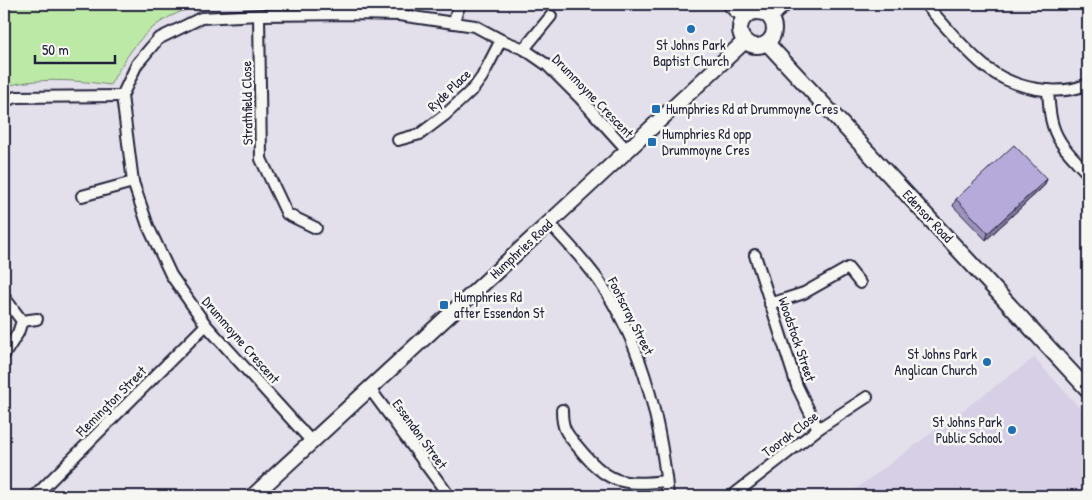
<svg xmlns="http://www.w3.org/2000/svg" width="1092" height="500" viewBox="0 0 1092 500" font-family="'Patrick Hand',sans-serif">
  <rect width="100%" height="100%" fill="#e3dfeb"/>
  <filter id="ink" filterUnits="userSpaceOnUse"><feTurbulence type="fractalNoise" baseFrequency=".02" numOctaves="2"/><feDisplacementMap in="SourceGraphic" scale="10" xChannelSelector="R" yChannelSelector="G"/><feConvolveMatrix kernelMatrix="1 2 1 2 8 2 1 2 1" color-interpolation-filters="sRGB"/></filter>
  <g filter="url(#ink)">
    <polygon fill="#d6cfe6" points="1034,358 1088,417 1088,496 846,496"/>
    <path fill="#bde9a6" stroke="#708670" d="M4,4H358V7L202,5C151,18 135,41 110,85C77,80 35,77 4,87Z"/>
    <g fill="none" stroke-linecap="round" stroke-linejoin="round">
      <defs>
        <g id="minor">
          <path d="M925,4C944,24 965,51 987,68C1013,88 1057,98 1088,84"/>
          <polyline points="259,15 261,159 287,214 316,228"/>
          <polyline points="453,23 460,4"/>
          <polyline points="524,49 551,16"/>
          <path d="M1048,90C1049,102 1049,114 1053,126C1059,146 1075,159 1088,174"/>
          <polyline points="4,101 16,97 122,96"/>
          <polyline points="398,140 420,134 445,115 474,88 482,77 501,40"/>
          <polyline points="82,196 133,182"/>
          <path d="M549,223C567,242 584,260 599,281C642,343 661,422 668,496"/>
          <polyline points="755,255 797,386 818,429"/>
          <polyline points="4,297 22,321 18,333 4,355"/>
          <polyline points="770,304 804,293 848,268 860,283"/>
          <polyline points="22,321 37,319"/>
          <polyline points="370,389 449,496"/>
          <path d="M562,410C562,429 566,433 578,447C607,483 621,486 666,481"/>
          <polyline points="312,442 206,325 171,275 148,226 133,182 122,96 137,64 158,39 201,18 259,15 356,14 399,15 475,26 501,40 524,49 547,65 580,98 627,150"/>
          <polyline points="35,496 206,325"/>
          <polyline points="732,496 818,429 867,397"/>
        </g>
        <polyline id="tertiary" points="770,18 786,4"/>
        <g id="secondary">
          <polyline points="730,4 736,10 746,16"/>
          <circle cx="757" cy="29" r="17"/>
          <polyline points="767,43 1088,390"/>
          <polyline points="253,496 549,223 745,41"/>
        </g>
      </defs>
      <use href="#minor" stroke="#22223b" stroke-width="14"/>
      <use href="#tertiary" stroke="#22223b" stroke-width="16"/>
      <use href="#secondary" stroke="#22223b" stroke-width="18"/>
      <use href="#minor" stroke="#f6f6f2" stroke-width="10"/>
      <use href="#tertiary" stroke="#f6f6f2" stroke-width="12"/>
      <use href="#secondary" stroke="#f6f6f2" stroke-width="14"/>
    </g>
    <polygon fill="#9d92bc" stroke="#22223b" points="1047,179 1044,186 986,240 953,206 956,199"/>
    <polygon fill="#7f7799" stroke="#22223b" points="1047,179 1044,186 986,240 988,233"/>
    <polygon fill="#b6aadb" stroke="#22223b" points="1014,145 1047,179 988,233 956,199"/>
  </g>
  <g fill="#1f6fb2" stroke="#f6f6f2" stroke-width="2">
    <circle cx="691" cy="29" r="5"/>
    <rect x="651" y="104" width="10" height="10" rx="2.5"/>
    <rect x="647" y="137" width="10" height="10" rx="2.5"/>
    <rect x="439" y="300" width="10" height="10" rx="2.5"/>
    <circle cx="987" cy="362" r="5"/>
    <circle cx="1012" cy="430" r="5"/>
  </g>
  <g text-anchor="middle" stroke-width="5" stroke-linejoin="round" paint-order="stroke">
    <g font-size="14" fill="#22223b" stroke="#f6f6f2" text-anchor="start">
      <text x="691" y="50" text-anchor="middle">St Johns Park<tspan x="691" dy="16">Baptist Church</tspan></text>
      <text x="666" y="114">Humphries Rd at Drummoyne Cres</text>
      <text x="662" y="139">Humphries Rd opp<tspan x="662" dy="16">Drummoyne Cres</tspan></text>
      <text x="454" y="302">Humphries Rd<tspan x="454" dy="16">after Essendon St</tspan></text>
      <text x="977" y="359" text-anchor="end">St Johns Park<tspan x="977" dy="16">Anglican Church</tspan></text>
      <text x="1002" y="427" text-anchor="end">St Johns Park<tspan x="1002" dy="16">Public School</tspan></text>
    </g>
    <g font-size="14" fill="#22223b" stroke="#f6f6f2">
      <text transform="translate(449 90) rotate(-44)" y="5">Ryde Place</text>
      <text transform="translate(593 96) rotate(46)" y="5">Drummoyne Crescent</text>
      <text transform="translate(247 103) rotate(-91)" y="5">Strathfield Close</text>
      <text transform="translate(928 216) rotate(47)" y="5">Edensor Road</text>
      <text transform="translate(521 249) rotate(-43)" y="5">Humphries Road</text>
      <text transform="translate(631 316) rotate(63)" y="5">Footscray Street</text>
      <text transform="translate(797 339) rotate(71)" y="5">Woodstock Street</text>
      <text transform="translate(241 340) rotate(49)" y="5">Drummoyne Crescent</text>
      <text transform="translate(111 401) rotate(-45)" y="5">Flemington Street</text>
      <text transform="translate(420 434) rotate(54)" y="5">Essendon Street</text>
      <text transform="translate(790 434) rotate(-37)" y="5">Toorak Close</text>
    </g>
  </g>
  <rect width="1092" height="500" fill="none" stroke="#f6f6f2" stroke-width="20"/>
  <rect x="10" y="10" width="1072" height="480" fill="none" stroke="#22223b" stroke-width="2" filter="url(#ink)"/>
  <path d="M35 55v8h80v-8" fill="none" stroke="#22223b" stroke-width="2.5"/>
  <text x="42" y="55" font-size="15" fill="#22223b" stroke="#f6f6f2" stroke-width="4" paint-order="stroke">50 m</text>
</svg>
